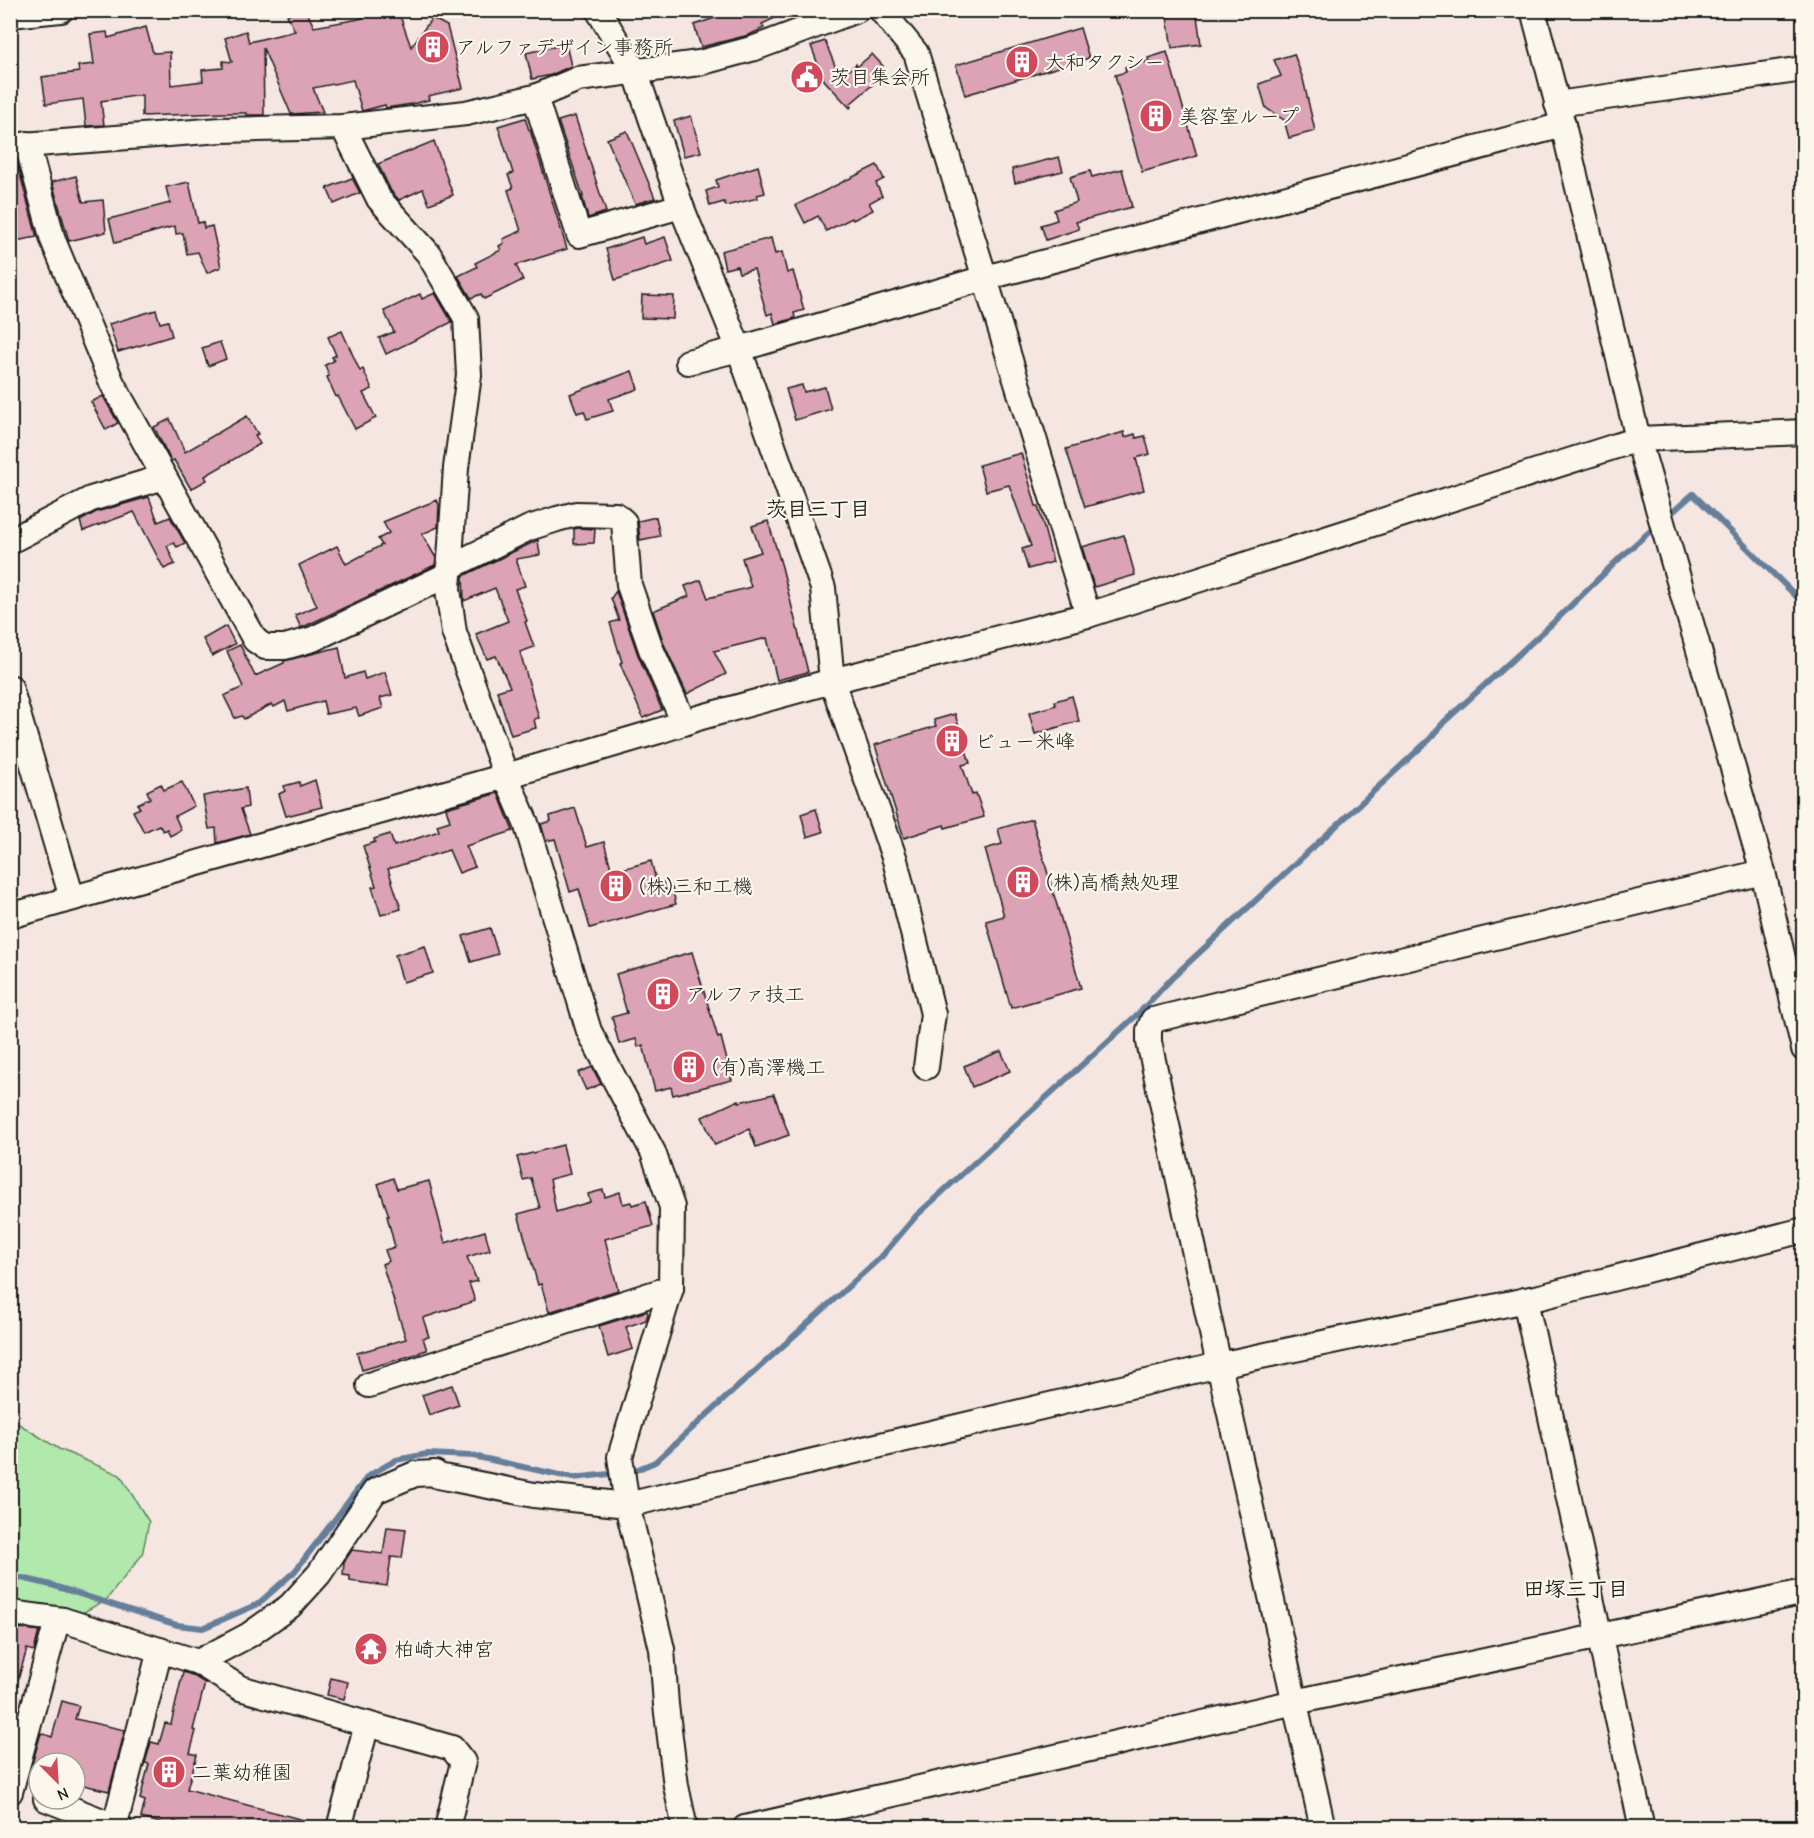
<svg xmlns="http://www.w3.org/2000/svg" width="1814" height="1838" viewBox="0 0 1814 1838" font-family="'Comic Neue','Klee One',sans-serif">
  <rect width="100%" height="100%" fill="#f5e6e1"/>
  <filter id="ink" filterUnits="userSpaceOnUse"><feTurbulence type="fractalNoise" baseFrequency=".0167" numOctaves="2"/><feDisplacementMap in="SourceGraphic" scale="12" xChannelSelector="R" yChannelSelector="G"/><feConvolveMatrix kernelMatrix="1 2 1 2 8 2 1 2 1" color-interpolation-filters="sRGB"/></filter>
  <g filter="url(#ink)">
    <polygon fill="#b1e8ac" stroke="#668264" stroke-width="1.5" points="11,1419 59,1449 120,1475 149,1522 142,1555 107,1599 40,1637 11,1648"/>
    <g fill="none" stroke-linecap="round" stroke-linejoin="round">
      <g stroke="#657f9a" stroke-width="6">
        <polyline points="1666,518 1693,494 1804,604"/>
        <polyline points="628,1471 636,1470 655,1462 882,1256 917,1215 1139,1013 1173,977 1430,739 1444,722 1555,621 1622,556 1656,526"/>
        <polyline points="10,1578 22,1578 51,1585 177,1625 203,1628 258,1604 295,1571 368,1476 396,1460 427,1454 473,1456 573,1478 618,1473"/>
      </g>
    </g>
    <g fill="#dba3b5" stroke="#1c1c1c" stroke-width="1.5">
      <polygon points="297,10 306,10 314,27 359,19 383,10 398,10 411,47 432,18 447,26 463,88 428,96 429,100 412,104 386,108 385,105 362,111 353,80 313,88 323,112 291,114 263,48 264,115 246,115 246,113 223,113 142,116 142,95 101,101 104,125 86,126 83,99 46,104 42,77 79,72 78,66 94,64 90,34 107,32 108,38 146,27 153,53 170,52 171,85 203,81 202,70 223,68 223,61 232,62 225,38 246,31 249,42 295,31 287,15"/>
      <polygon points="738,10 792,10 762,24 764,28 749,35 701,47 694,25"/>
      <polygon points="1172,10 1196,10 1201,44 1172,48 1167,17 1173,16"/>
      <polygon points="1080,28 1089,58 965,95 956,65"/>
      <polygon points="825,41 840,78 856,64 857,67 872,54 883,66 872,76 877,81 850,104 851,107 850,108 824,80 811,46"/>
      <polygon points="566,44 571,66 551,75 532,79 526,53"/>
      <polygon points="1167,52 1197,156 1142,172 1115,75 1126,72 1125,67 1149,61 1148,58"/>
      <polygon points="1294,54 1303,79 1315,131 1289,138 1284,120 1266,108 1259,84 1281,76 1274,60"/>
      <polygon points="575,116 606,212 588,218 582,196 583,196 558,121"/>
      <polygon points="691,116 701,152 684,156 674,121"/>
      <polygon points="525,118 529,130 530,130 567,249 516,265 523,280 484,299 481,294 471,298 458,276 477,267 475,263 501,250 499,246 504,243 503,239 521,231 508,190 513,188 508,175 513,173 498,126"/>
      <polygon points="627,131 655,198 635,204 607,139"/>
      <polygon points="434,141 453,195 429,204 423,189 399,200 391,191 378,164"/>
      <polygon points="1059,157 1063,171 1015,183 1012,169"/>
      <polygon points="17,163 37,237 10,242 10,213 19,212 10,189 10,166"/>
      <polygon points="877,165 884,179 876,183 882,196 869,203 873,210 853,220 852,218 826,231 818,216 805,223 796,205"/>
      <polygon points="758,166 765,193 757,195 758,198 726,206 724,202 710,206 706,191 718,187 716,180"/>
      <polygon points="1122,169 1132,207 1076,222 1079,229 1046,240 1041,225 1057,220 1054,210 1077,202 1070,177 1090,171 1092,177"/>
      <polygon points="76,176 83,202 103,200 106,232 69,241 52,182"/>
      <polygon points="352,178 360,193 334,204 327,188"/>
      <polygon points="189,182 198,223 203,222 204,228 212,226 221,267 207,273 198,252 187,254 183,233 176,234 175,226 115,243 109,219 170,203 166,187"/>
      <polygon points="642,237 644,244 665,237 673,261 615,280 606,249"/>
      <polygon points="771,238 775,254 782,252 787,273 793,271 804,310 794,313 795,318 775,324 772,313 767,315 754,269 739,273 737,266 725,269 721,251"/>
      <polygon points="435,293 452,322 386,354 379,338 394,332 384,311 420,294 422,299"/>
      <polygon points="642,295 674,296 673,319 641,318"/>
      <polygon points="156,310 160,323 168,321 172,336 118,352 109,324"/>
      <polygon points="342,331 360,371 363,369 372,389 363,393 376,418 355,429 338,396 336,397 327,377 329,376 325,365 334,361 332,357 336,355 328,337"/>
      <polygon points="220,342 226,359 208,366 202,348"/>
      <polygon points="632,371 638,389 609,399 613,411 587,419 584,411 577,413 570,394"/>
      <polygon points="802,385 804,392 825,387 831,409 795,420 786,389"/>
      <polygon points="103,396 118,423 106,430 91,402"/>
      <polygon points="247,416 258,434 255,435 260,444 205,476 207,480 191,489 174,460 171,461 154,427 170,419 185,452"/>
      <polygon points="1124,432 1125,437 1135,434 1136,438 1145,436 1150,454 1136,458 1144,490 1085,507 1066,449"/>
      <polygon points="1021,453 1036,506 1038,506 1053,562 1028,569 1022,549 1031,546 1009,485 986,491 979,465"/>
      <polygon points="149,497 158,522 170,517 185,543 177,547 174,543 167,546 175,564 164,569 134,512 83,531 80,521 96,512"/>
      <polygon points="437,500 439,505 438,527 422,534 436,558 435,565 301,628 295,615 317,606 299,565 337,546 346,564 382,545 378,539 389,533 383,522"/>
      <polygon points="656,517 660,536 640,540 638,521"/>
      <polygon points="768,521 782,567 808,672 777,680 767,638 714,651 726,674 687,694 664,644 653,611 689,596 685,586 701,580 708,598 751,587 742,558 761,552 752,526"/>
      <polygon points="578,528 595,529 594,543 574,544 574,529"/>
      <polygon points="1124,535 1135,575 1094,587 1082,547"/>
      <polygon points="538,540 540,555 516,559 525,586 515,589 527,621 525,622 534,647 520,652 539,718 534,719 536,728 511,735 497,691 510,687 496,656 487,659 476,634 508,621 495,588 464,601 463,576"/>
      <polygon points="616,591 638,655 662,710 643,718 620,663 622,662 610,623 619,620 611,598"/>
      <polygon points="226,626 235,644 212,656 203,639"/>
      <polygon points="240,645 255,676 284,663 284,661 339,647 345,678 363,672 365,679 385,672 392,695 380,698 383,708 359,716 356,708 326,714 323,701 288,711 285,701 274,707 272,704 244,719 242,716 235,718 224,696 243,687 227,651"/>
      <polygon points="1072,696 1079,721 1035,734 1029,713 1056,705 1055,701"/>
      <polygon points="955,714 970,763 962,765 972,795 976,793 984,817 945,828 944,825 904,838 875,745 936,726 934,720"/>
      <polygon points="315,780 322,807 286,816 279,794 285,791 284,786 299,782 300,786"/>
      <polygon points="182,782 194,806 175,816 181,830 170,836 167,829 163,831 159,825 144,832 133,811 140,808 137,804 150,798 147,791 161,784 164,790"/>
      <polygon points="246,788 248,807 241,809 250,834 217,843 216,828 209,829 203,796"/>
      <polygon points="498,793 513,831 466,846 475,867 459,873 449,850 388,869 401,909 381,915 372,887 376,886 363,846 375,842 374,839 390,834 394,846 439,831 437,825 450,821 446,808"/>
      <polygon points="575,808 587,847 604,842 612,872 651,861 657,884 663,882 665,890 672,888 676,904 590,928 579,889 570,892 555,839 546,841 541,824 551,821 550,816"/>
      <polygon points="816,809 823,832 807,837 801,814"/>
      <polygon points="1032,819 1081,988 1011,1008 986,921 1004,916 985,849 1002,844 998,829"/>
      <polygon points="490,928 498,954 471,962 463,936"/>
      <polygon points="425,946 433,973 403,982 395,955"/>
      <polygon points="692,952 718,1038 721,1037 732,1080 673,1095 671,1087 655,1091 643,1045 638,1047 636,1039 619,1044 612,1017 627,1013 616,974"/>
      <polygon points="1001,1051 1010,1071 972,1087 964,1066"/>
      <polygon points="592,1067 601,1084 586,1090 578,1073"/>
      <polygon points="774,1094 789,1135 756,1147 749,1129 715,1145 702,1117 739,1100 739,1102"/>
      <polygon points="563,1145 570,1174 550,1179 556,1212 590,1202 588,1194 603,1190 605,1197 620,1192 623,1204 631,1202 632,1205 646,1201 653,1226 605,1239 618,1290 549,1312 541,1284 538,1285 518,1214 540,1208 531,1178 523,1180 517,1157"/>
      <polygon points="393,1178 397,1189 429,1181 445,1243 485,1231 490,1250 467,1257 477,1281 469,1283 475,1301 423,1318 429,1337 423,1338 427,1350 420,1352 420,1353 362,1370 357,1353 406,1339 382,1264 389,1261 385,1250 395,1247 387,1216 389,1216 378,1184"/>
      <polygon points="647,1311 648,1314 646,1320 626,1327 633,1349 608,1357 599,1326"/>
      <polygon points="452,1385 459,1405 429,1415 422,1395"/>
      <polygon points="387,1527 406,1529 402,1558 391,1557 387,1586 350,1581 350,1576 343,1575 344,1562 352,1550 383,1554"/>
      <polygon points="10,1627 39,1631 34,1651 27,1649 15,1690 10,1690"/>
      <polygon points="183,1672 192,1675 205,1683 193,1730 196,1731 190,1753 197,1755 187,1789 311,1822 310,1827 195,1827 174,1822 173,1826 141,1818 145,1801 140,1799 149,1764 145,1763 151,1742 159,1744 165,1723 171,1724"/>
      <polygon points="331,1678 348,1682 344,1699 327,1695"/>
      <polygon points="62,1701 79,1706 75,1719 125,1730 109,1791 75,1783 75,1763 39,1763 39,1774 30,1771 41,1733 52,1737"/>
    </g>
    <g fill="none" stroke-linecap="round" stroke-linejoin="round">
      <defs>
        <g id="minor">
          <polyline points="598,10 635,71 681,206 739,349 823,588 832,681 895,860 933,1014 926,1067"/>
          <polyline points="881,10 916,53 1088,615"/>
          <polyline points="10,15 61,10"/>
          <polyline points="535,97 579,235 681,206"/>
          <polyline points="1557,104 1804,69"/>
          <polyline points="343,127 379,199 428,253 466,318 469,375 456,468 449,574 448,589 454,632 506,776 526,823 589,1031 653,1152 672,1207 671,1288 620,1457 627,1505 662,1649 666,1705 676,1786 685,1828"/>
          <polyline points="27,144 53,240 112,383 255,640 265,647 285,647 313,639 449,574"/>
          <polyline points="10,146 221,130 343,127 466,113 535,97 578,79 699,63 755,48 857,10"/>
          <polyline points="688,362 739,349 985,278 1563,125"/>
          <polyline points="1804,432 1638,439 1763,872 1804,1049"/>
          <polyline points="10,541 91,499 164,477"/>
          <polyline points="450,567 529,528 557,519 576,514 616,515 624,522 629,585 651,649 684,723"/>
          <polyline points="10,687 72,898"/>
          <polyline points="10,916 506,776 659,731 698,718 832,681 1088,615 1638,439 1563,125 1533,10"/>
          <polyline points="1525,1300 1642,1828"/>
          <polyline points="369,1385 671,1288"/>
          <polyline points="10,1613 63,1620 198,1662 240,1688 452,1748 463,1762 447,1828"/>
          <polyline points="198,1662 249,1635 290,1606 319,1574 375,1491 415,1474 435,1473 438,1476 534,1495 627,1505 1219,1365 1540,1297 1804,1230"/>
          <polyline points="10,1792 56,1625 63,1620"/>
          <polyline points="46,1799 120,1828"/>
          <polyline points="114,1828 160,1650"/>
          <polyline points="339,1828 367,1724"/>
          <polyline points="745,1828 1295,1702 1804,1592"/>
          <polyline points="1323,1828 1219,1365 1149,1042 1149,1030 1153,1020 1763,872"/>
        </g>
      </defs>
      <use href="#minor" stroke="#1c1c1c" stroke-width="28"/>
      <use href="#minor" stroke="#fbf7ec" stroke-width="24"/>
    </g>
  </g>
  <defs>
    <symbol id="building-disc" viewBox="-11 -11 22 22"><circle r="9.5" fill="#d1495b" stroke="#fbf7ec"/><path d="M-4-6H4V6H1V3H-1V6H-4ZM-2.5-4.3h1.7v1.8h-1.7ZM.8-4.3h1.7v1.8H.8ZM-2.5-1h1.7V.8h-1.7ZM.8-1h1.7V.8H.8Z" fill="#fff"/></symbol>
    <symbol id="civic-disc" viewBox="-11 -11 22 22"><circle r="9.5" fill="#d1495b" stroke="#fbf7ec"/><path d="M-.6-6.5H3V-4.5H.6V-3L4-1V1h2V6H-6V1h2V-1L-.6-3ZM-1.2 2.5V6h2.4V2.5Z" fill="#fff"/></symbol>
    <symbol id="temple-disc" viewBox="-11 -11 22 22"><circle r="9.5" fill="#d1495b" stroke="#fbf7ec"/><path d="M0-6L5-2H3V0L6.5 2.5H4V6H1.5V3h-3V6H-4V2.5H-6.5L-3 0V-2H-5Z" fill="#fff"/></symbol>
  </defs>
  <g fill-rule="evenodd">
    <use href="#building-disc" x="414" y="28" width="38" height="38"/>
    <use href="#building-disc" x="1003" y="43" width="38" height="38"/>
    <use href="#civic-disc" x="788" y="58" width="38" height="38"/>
    <use href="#building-disc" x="1137" y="97" width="38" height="38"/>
    <use href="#building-disc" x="933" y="722" width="38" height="38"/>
    <use href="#building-disc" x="1004" y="863" width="38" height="38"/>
    <use href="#building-disc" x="597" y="867" width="38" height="38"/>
    <use href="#building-disc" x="644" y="975" width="38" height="38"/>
    <use href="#building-disc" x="670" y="1048" width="38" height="38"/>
    <use href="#temple-disc" x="352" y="1630" width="38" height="38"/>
    <use href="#building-disc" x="150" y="1753" width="38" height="38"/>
  </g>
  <g text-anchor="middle" stroke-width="4.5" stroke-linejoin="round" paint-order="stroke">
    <g font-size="20" fill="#1c1c1c" stroke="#fbf7ec" text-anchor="start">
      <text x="456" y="54">アルファデザイン事務所</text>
      <text x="1045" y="69">大和タクシー</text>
      <text x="830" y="84">茨目集会所</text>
      <text x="1179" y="123">美容室ループ</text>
      <text x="975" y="748">ビュー米峰</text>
      <text x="1046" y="889">(株)高橋熱処理</text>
      <text x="639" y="893">(株)三和工機</text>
      <text x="686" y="1001">アルファ技工</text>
      <text x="712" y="1074">(有)高澤機工</text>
      <text x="394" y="1656">柏崎大神宮</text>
      <text x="192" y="1779">二葉幼稚園</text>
    </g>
    <g font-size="21" font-weight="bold" fill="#1c1c1c" stroke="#fbf7ec">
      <text x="818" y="516">茨目三丁目</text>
      <text x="1576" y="1596">田塚三丁目</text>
    </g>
  </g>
  <rect width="1814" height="1838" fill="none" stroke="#fbf7ec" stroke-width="36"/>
  <rect x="18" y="18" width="1778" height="1802" fill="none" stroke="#1c1c1c" stroke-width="2" filter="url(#ink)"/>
  <g transform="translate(57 1781) rotate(156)"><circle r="28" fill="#fbf7ec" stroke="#a29f99" stroke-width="1.5"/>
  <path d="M0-4.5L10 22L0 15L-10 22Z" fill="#d1495b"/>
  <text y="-9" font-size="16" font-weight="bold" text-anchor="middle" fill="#1c1c1c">N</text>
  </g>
</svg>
